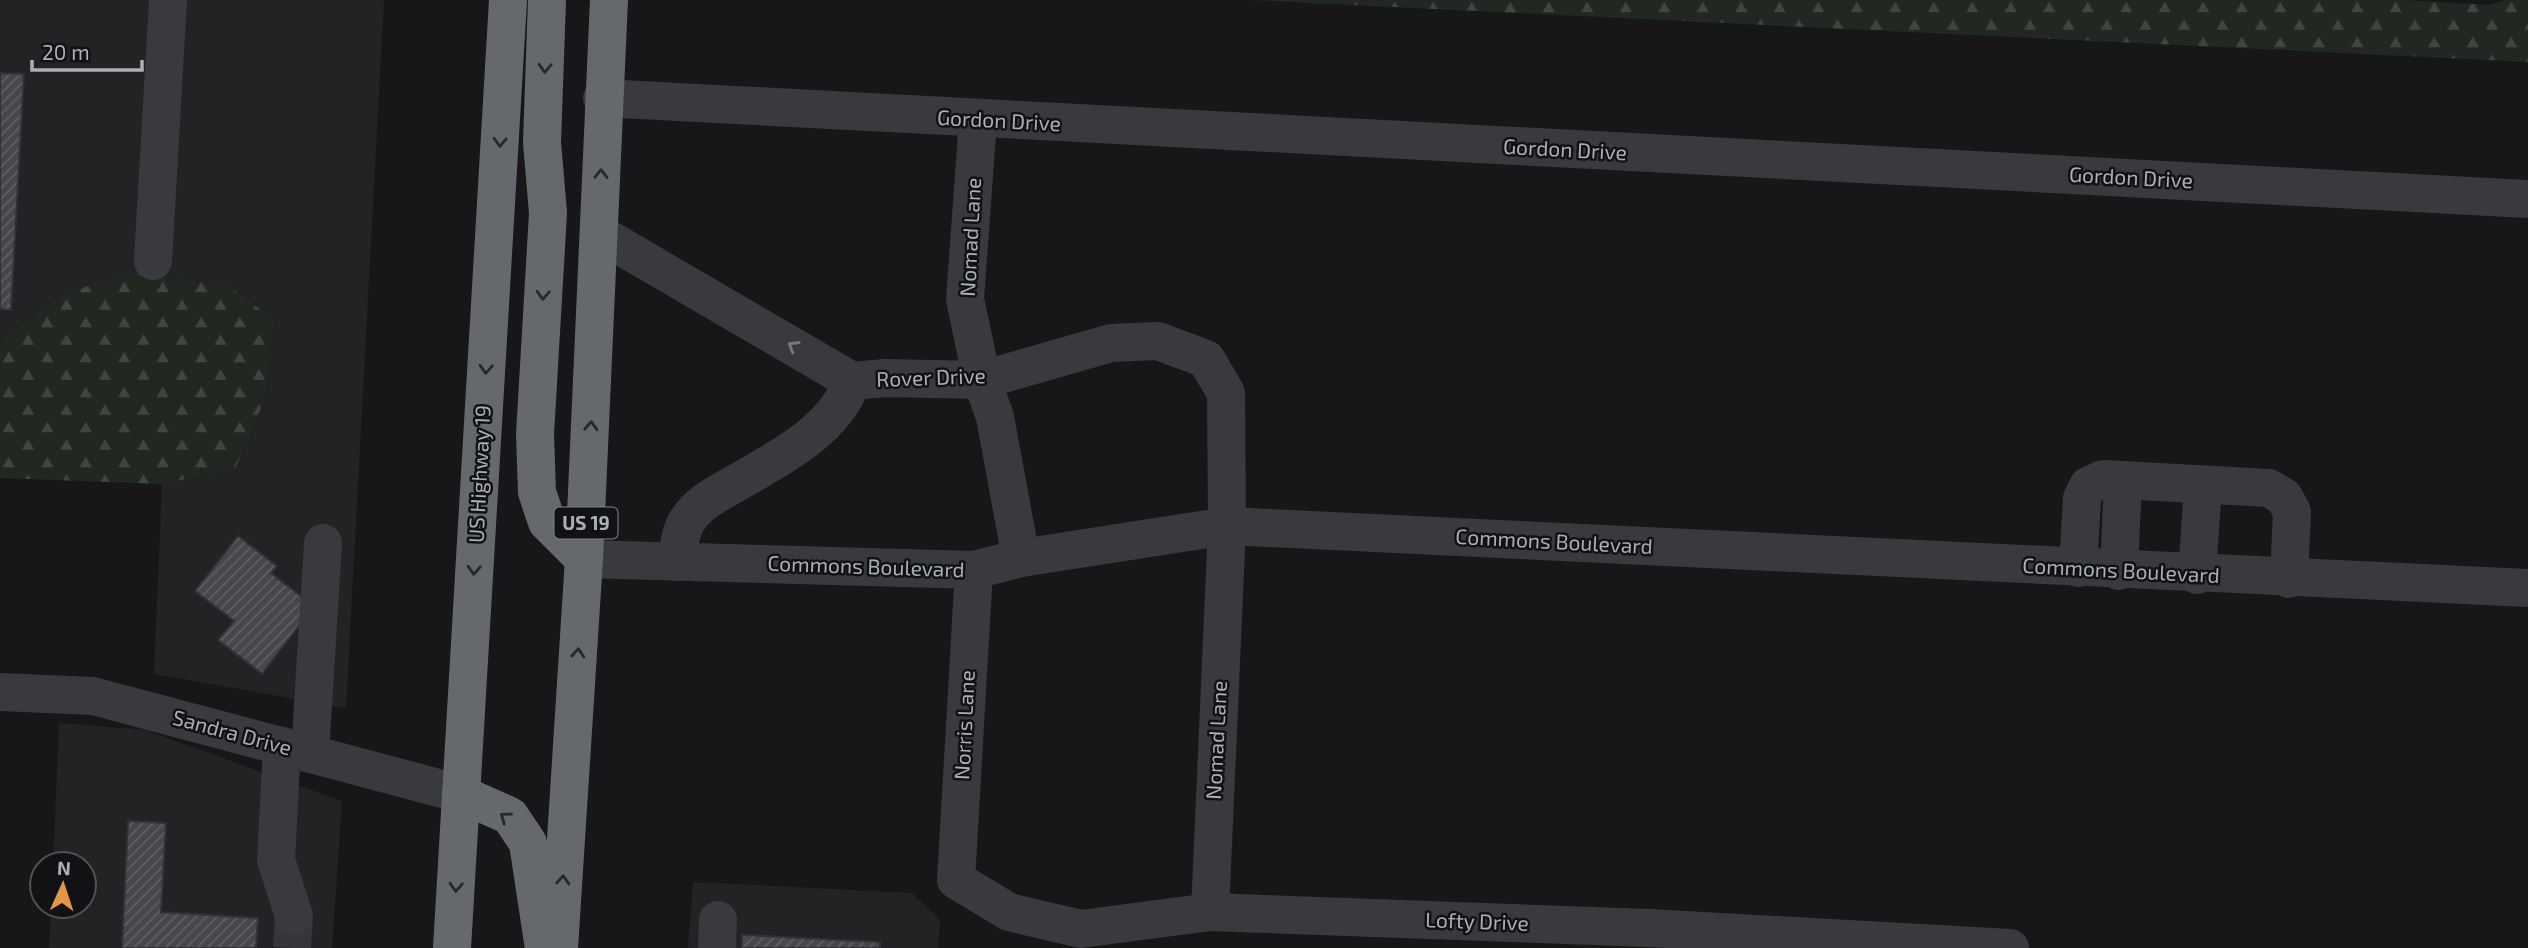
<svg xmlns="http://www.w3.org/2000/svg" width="2528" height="948" viewBox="0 0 2528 948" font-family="'Exo 2',sans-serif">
  <defs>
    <pattern id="forest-firs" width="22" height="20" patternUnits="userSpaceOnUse" patternTransform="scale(1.75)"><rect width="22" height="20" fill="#212821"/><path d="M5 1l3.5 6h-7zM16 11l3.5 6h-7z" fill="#3f453f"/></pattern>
    <pattern id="building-hatch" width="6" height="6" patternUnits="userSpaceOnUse" patternTransform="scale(1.75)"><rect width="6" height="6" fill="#46474c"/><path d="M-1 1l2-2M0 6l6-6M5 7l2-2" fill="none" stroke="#5e5f64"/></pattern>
  </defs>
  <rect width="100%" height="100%" fill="#171719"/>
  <g fill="#232326">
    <polygon points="0,0 384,0 346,708 154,674 162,484 235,469 61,295 0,340"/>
    <polygon points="59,723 145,730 342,801 332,948 49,948 51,906 84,906 84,864 53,864"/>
    <polygon points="693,882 912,893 940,920 938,948 688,948"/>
  </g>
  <g fill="url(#forest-firs)">
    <polygon points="1249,0 2404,0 2489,5 2505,0 2528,0 2528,62"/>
    <polygon points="132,272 229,286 273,319 264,401 235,469 162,484 0,478 0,340 61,295"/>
  </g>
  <g fill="url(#building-hatch)" stroke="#313235" stroke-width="2">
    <polygon points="0,73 24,74 11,310 0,309"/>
    <polygon points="238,536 277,566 271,573 314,606 262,674 218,640 234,621 195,591"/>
    <polygon points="128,821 166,823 161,912 258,918 256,948 122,948"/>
    <polygon points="742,935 880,942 880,948 742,948"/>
  </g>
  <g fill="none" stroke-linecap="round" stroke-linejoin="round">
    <polyline stroke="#343639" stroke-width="38" stroke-dasharray="38 19" stroke-linecap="butt" points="292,948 294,916"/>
    <g stroke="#383a3d" stroke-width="38">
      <polyline points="602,98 2528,199"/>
      <polyline points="978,120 965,299 982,380 995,417 1021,558"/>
      <polyline points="600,234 852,381 885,378 982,380 1111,343 1158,341 1206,359 1226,393 1227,526 1210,912"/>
      <polyline points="153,261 168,0"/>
      <polyline points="584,559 974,570 1021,558 1227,526 2528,588"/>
      <path d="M677,562C679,548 679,534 687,521C699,502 719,493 738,482C780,458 836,429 852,381"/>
      <polyline points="2078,568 2082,498 2088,486 2103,479 2269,488 2284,497 2292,512 2289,579"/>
      <polyline points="974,570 956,880 1009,912 1081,929 1210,912 1649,928 2010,948"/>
      <polyline points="2119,571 2123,480"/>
      <polyline points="2197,575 2203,485"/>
      <polyline points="0,692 93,696 461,794"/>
      <polyline points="282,746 276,860 294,916"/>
      <polyline points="310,754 323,543"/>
      <polyline points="717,948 718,920"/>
    </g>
    <g stroke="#65696e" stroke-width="38">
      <polyline points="547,0 542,142 548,213 535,434 537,492 547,522 584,559"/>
      <polyline points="461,794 510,816 528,843 543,942"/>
      <polyline points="452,948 508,0"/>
      <polyline points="559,948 584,559 609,0"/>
    </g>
  </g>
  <defs><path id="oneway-chevron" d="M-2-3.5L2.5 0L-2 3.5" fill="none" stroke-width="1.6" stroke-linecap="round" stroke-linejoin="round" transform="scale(1.75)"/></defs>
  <g stroke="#27282a">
    <use href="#oneway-chevron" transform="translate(545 68) rotate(92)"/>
    <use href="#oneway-chevron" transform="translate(500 142) rotate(93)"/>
    <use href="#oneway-chevron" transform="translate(601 174) rotate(-89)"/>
    <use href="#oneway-chevron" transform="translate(543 295) rotate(93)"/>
    <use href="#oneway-chevron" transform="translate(486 369) rotate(93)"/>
    <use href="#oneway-chevron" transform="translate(591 426) rotate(-87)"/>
    <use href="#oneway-chevron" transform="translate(474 570) rotate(93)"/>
    <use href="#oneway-chevron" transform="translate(578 653) rotate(-86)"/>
    <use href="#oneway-chevron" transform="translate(505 817) rotate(-144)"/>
    <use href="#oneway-chevron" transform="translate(563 880) rotate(-86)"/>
    <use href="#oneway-chevron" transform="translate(456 887) rotate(93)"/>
  </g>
  <use stroke="#777b81" href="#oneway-chevron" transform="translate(793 346) rotate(-149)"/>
  <g text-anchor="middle" stroke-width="5" stroke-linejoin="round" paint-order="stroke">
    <rect fill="#121214" stroke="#7c8187" stroke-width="2" x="554.5" y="507.5" width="63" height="31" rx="5"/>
    <g font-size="19" font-weight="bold" fill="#aab0b8">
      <text x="586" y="530">US 19</text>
    </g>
    <g font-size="21" fill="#aab0b8" stroke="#121214">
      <text transform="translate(999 121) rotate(3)" y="7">Gordon Drive</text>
      <text transform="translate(1565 150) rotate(3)" y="7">Gordon Drive</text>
      <text transform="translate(2131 178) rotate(3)" y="7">Gordon Drive</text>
      <text transform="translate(971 237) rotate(-87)" y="7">Nomad Lane</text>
      <text transform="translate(931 378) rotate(-2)" y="7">Rover Drive</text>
      <text transform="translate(480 474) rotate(-87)" y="7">US Highway 19</text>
      <text transform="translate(1554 542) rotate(3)" y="7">Commons Boulevard</text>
      <text transform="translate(866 567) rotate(2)" y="7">Commons Boulevard</text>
      <text transform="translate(2121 571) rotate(3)" y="7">Commons Boulevard</text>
      <text transform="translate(965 725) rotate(-87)" y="7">Norris Lane</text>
      <text transform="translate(232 733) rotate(15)" y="7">Sandra Drive</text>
      <text transform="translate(1217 740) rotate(-87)" y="7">Nomad Lane</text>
      <text transform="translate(1477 922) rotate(2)" y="7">Lofty Drive</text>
    </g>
  </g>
  <g transform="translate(63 885) rotate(3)"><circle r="33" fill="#121214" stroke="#4f5156" stroke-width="2"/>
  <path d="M0-5L12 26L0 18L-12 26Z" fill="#e39745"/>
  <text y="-10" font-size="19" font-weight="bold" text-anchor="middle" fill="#aab0b8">N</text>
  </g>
  <path d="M32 60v10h110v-10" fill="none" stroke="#aab0b8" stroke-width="3.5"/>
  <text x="42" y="60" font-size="21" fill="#aab0b8" stroke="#121214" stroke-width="5" paint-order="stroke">20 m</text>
</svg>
